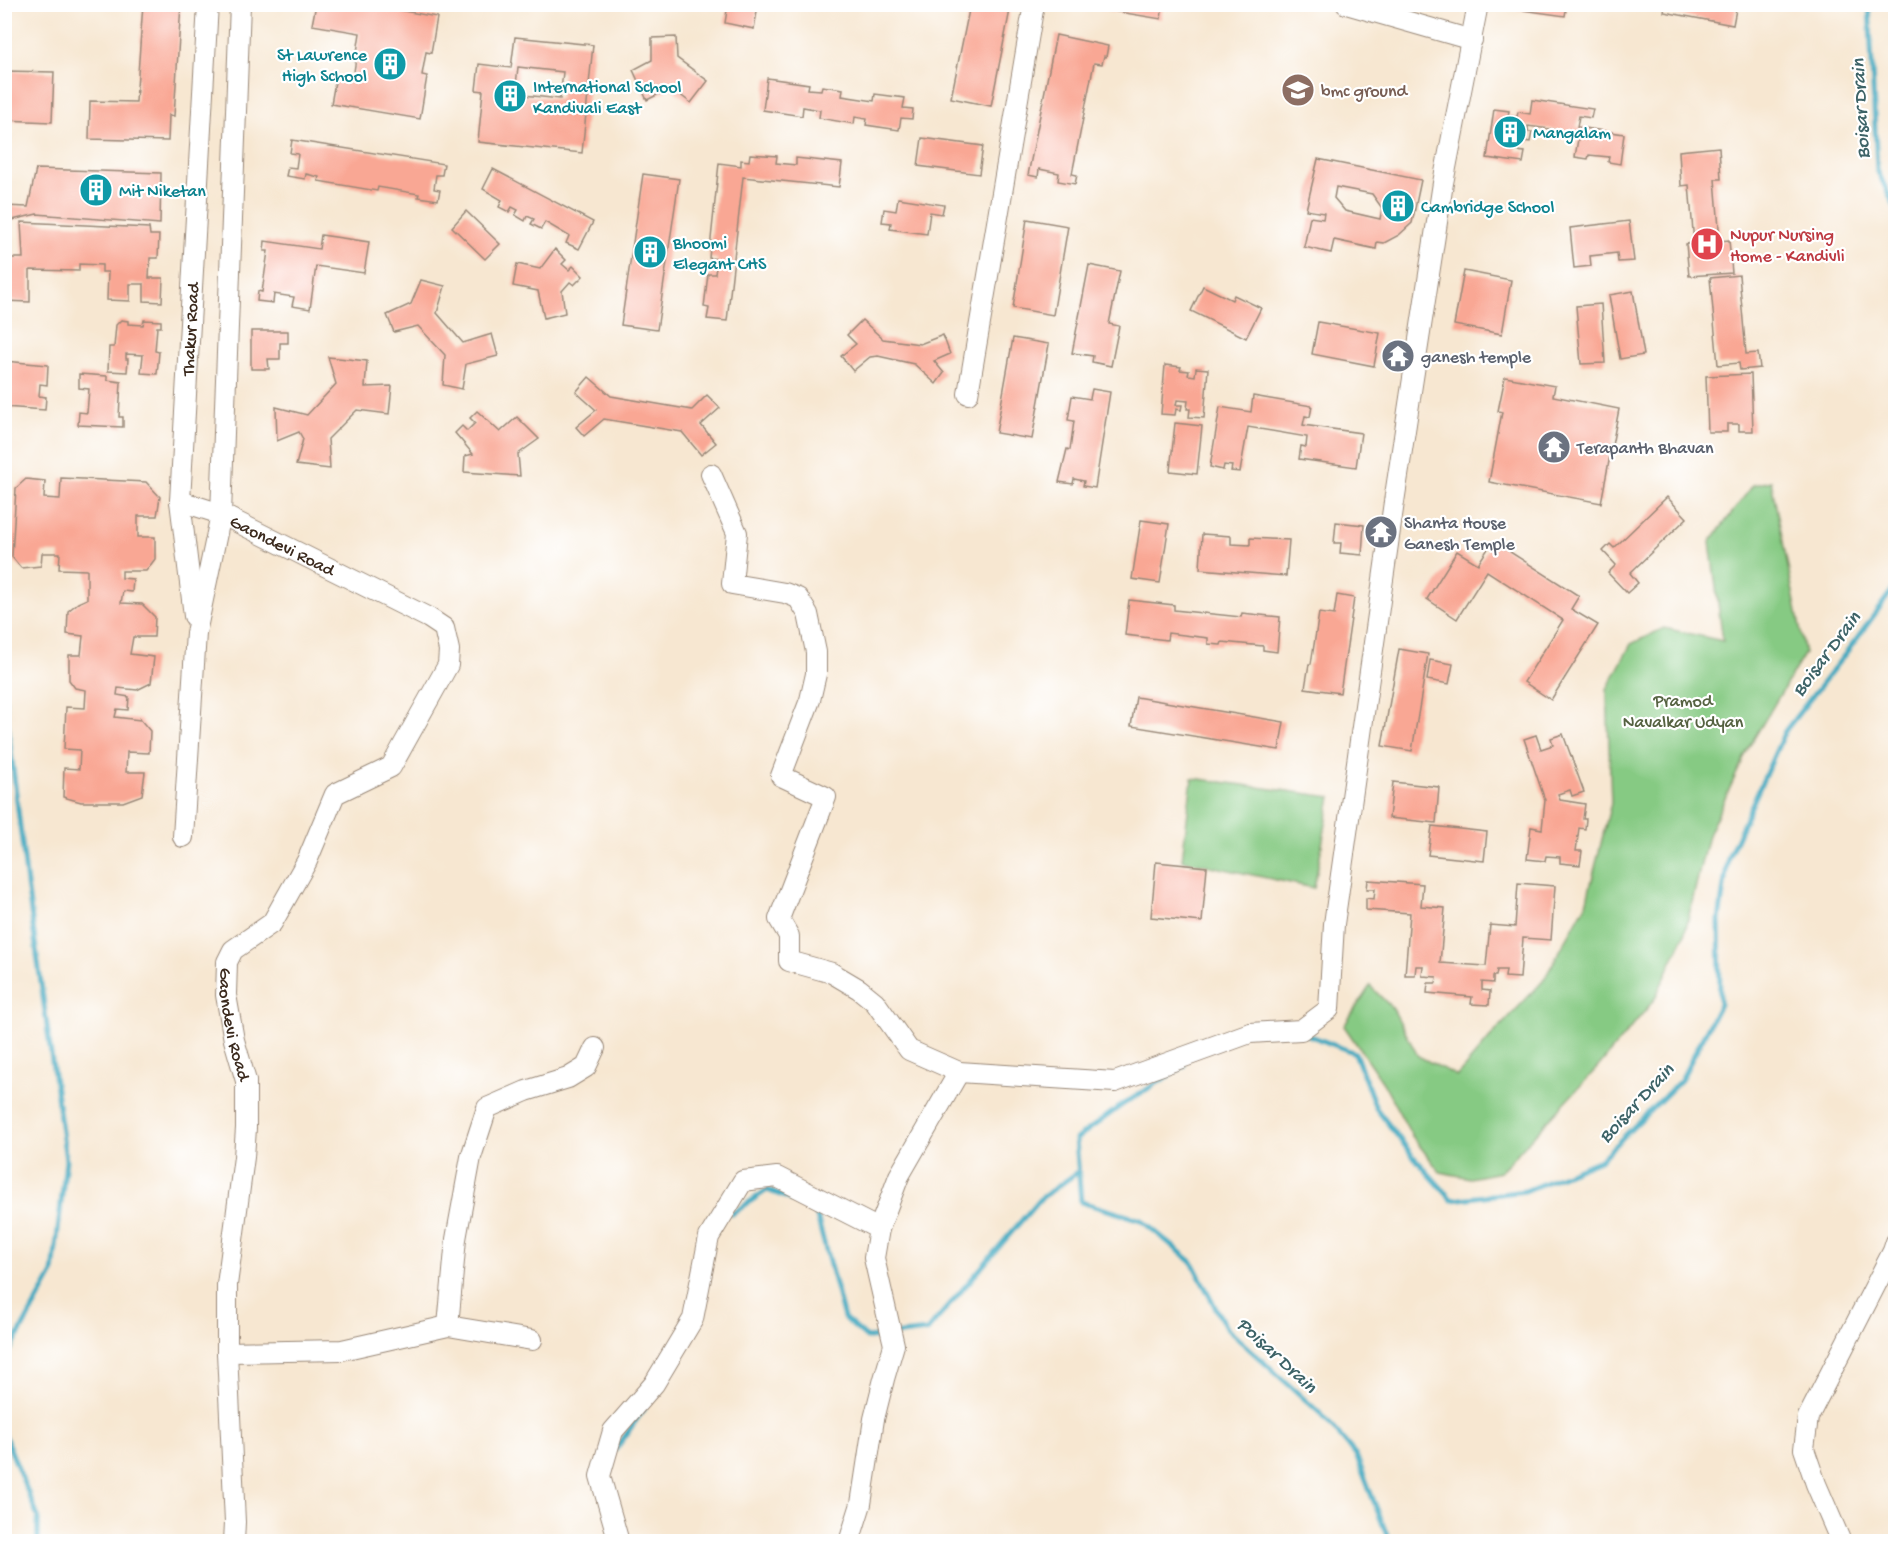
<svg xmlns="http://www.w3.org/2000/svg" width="1900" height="1546" viewBox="0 0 1900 1546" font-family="'Gochi Hand',sans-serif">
  <rect width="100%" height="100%" fill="#fff"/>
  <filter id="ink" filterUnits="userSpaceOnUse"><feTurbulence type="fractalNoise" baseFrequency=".0167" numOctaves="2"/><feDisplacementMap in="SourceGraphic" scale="12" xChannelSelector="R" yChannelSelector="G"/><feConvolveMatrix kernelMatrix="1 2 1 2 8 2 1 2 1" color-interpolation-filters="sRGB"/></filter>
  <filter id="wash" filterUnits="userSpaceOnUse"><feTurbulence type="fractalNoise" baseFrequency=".008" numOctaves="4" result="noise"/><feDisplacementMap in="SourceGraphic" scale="24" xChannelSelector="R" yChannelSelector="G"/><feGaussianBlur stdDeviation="1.35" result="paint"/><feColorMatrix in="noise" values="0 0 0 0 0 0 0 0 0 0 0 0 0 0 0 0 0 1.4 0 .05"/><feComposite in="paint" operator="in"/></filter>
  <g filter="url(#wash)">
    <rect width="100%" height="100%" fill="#f7e7d1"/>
    <g fill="#86ca83" stroke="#607a50" stroke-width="1.5">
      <polygon points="1771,481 1805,653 1750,745 1708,835 1684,936 1654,1000 1598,1067 1500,1172 1470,1178 1440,1172 1412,1136 1383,1083 1344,1026 1370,986 1393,1009 1418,1056 1457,1076 1495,1032 1543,981 1586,904 1611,803 1607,689 1631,644 1664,628 1723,641 1710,542 1753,485"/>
      <polygon points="1192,778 1331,797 1314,888 1182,860"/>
    </g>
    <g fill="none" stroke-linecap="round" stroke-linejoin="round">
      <g stroke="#40a9c0" stroke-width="5">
        <polyline points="1869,4 1877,170 1896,209"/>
        <polyline points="4,694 27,884 66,1160 53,1273 8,1354 4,1381"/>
        <polyline points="1303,1033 1355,1053 1376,1108 1412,1155 1452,1200 1525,1191 1600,1160 1681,1080 1720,1004 1719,920 1728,858 1785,731 1856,640 1896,585"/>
        <polyline points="1184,1066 1122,1105 1076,1139 1081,1202 1141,1220 1192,1262 1226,1328 1322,1415 1356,1455 1388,1538 1388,1542"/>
        <polyline points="732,1214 767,1190 815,1209 844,1318 867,1338 927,1331 1040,1199 1078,1172"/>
        <polyline points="4,1434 38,1517 38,1542"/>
        <polyline points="616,1449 643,1410"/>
      </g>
    </g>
    <g id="blocks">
      <g fill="#f9a794" fill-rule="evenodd">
        <polygon points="143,4 181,4 174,116 169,115 168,141 89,139 90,101 136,102"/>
        <polygon points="316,4 365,4 437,17 431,53 426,52 422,75 427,76 420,119 331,104 336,76 353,78 360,33 312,25"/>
        <polygon points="728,4 758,6 754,29 725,23"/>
        <polygon points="1071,4 1163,4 1161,19"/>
        <polygon points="1516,4 1567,4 1565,16 1516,9"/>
        <polygon points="1583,4 1601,4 1600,8"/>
        <polygon points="1665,4 1737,4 1733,25 1664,12"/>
        <polygon points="970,5 1011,5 991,106 951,98"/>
        <polygon points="1056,35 1108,46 1106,57 1104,56 1102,64 1094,63 1072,174 1077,175 1075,184 1058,181 1059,173 1039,169 1038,177 1028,175"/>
        <path d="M515,37L593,45L582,153L478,142L483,91L476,90L479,64L511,68ZM518,67L563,72L560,99L515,94Z"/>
        <polygon points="676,37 677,58 708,81 691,103 671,88 647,100 633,70 652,60 652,38"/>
        <polygon points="4,71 54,72 52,122 4,120"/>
        <polygon points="767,78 809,84 808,89 821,90 822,86 843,89 842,96 874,101 875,94 905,98 903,108 913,109 912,119 901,118 899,130 866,125 867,119 855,117 854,124 819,118 820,110 803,107 802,116 763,110"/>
        <polygon points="1532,100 1593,109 1591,118 1579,116 1577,127 1624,134 1620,164 1608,162 1609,157 1589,155 1588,159 1575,157 1579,133 1528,126 1528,132 1532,132 1530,142 1517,140 1516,151 1525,152 1523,163 1487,158 1494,109 1509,111 1508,116 1517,117 1518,112 1530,114"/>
        <polygon points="922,138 983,146 979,174 918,166"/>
        <polygon points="292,140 444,164 442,175 436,175 434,189 440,190 438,200 418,197 419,194 378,187 377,191 318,181 319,177 306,174 305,179 286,176 288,167 296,168 298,154 290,153"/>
        <polygon points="1719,147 1721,179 1715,179 1720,241 1729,240 1732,273 1689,276 1686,244 1694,243 1689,185 1681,186 1679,151"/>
        <polygon points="750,154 777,156 776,163 796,165 796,158 842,163 839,187 743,177 727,321 707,319 709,308 704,307 708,274 715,274 717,259 709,258 719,163 741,166 741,160 749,161"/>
        <path d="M1318,159L1421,180L1412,223L1399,235L1384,243L1377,242L1376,249L1334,240L1331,253L1304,247L1310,217L1323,219L1324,213L1306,210ZM1336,187L1372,194L1382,208L1380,219L1345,211L1334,198Z"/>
        <polygon points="36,169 161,173 160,224 37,214 4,222 4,206 28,207"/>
        <polygon points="493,169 593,222 579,249 566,243 569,236 545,222 541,229 531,224 534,219 527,216 525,221 515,215 518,210 512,207 509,212 499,207 502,200 483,189"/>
        <polygon points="643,174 679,179 657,330 621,325"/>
        <polygon points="898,198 944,205 942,214 930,212 927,234 890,229 891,223 882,222 884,209 896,211"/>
        <polygon points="466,211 500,244 485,259 452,227"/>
        <polygon points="1027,219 1068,226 1053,315 1013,308"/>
        <polygon points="1629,221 1634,261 1618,262 1617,253 1590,256 1591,266 1574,268 1570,228"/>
        <polygon points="21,222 149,228 150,235 159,235 158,258 150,258 149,278 163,278 162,302 144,301 144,284 130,284 130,301 107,300 108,272 102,272 102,265 79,264 79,271 30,270 30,302 4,301 4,258 23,258"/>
        <polygon points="321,235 369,242 364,273 316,266 310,309 292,306 294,297 274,294 273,303 257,301 258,291 262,292 268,251 264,251 265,241 319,249"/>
        <polygon points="555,249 566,260 562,264 569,270 573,266 583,276 574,285 570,282 562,291 565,313 544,318 538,291 513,286 517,264 540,269"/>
        <polygon points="1089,265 1120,271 1109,324 1119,326 1111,366 1092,362 1093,356 1072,353"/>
        <polygon points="1464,271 1511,280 1502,334 1454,325"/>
        <polygon points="1739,275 1746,354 1758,353 1760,368 1740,370 1739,363 1718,365 1710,278"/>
        <polygon points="421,280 445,286 437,313 463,343 492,334 498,356 466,364 462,389 443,385 445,355 418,326 394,332 387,315 411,304"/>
        <polygon points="1203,286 1232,300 1234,295 1261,308 1246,338 1191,311"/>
        <polygon points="1633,291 1644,355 1620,359 1609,295"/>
        <polygon points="1601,304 1605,363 1581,364 1576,306"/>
        <polygon points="121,320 128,321 128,324 143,325 144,320 161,321 161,327 157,327 155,351 159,352 157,374 141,373 143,355 126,354 126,359 128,359 127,372 108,371 109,347 114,347 116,325"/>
        <polygon points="862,320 883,339 920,344 943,335 950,354 934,361 944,373 936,384 914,364 878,356 870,357 853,371 841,356 856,344 847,335"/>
        <polygon points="1318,322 1380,333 1374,366 1312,354"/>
        <polygon points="251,331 288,331 288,343 280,343 280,359 268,359 269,369 251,369"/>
        <polygon points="1013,338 1049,344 1032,439 996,433"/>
        <polygon points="328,357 367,361 365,387 392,386 389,414 357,410 328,439 330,469 296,465 303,439 299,432 277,441 276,407 307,415 336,384"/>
        <polygon points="4,361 48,365 47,385 40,384 39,396 46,397 45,410 4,407"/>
        <polygon points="1165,365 1181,367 1180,370 1189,371 1188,375 1195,376 1196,368 1208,369 1204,418 1189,417 1190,409 1187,409 1188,401 1177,400 1176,405 1182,405 1181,410 1176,409 1175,415 1161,414"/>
        <polygon points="79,374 107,376 107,380 121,382 119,417 123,417 123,427 78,425 79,412 87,413 89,389 79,388"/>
        <polygon points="1751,374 1753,431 1739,431 1739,424 1727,424 1727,432 1708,432 1706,376"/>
        <polygon points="589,377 611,396 692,410 707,395 720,408 701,425 716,443 701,455 682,432 604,419 584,436 576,427 596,410 576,392"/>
        <polygon points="1505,377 1555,386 1553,396 1619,409 1601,503 1489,482 1502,412 1498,411"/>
        <polygon points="1092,389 1110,392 1095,488 1083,486 1084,481 1074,479 1073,484 1059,482 1067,449 1070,450 1074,421 1068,420 1072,396 1090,399"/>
        <polygon points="1253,396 1312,406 1310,417 1305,416 1303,425 1361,433 1356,467 1299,459 1301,446 1306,447 1307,437 1248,427 1240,472 1231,471 1232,466 1224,465 1223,470 1210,467 1220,407 1251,412"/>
        <polygon points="477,411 500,432 517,417 539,439 518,454 520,476 464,472 465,456 473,454 455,433 462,426 467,431 475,423 470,418"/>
        <polygon points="1175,423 1202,426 1197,474 1170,471"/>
        <polygon points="61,478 146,482 160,497 157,516 138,516 138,537 155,537 155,559 146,571 122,571 122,578 133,579 132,592 123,591 121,603 142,604 155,617 154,637 133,637 130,654 154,657 151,683 137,690 118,688 117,695 129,697 128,710 117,709 115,717 140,720 140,719 150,731 149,753 127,752 126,772 145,772 142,795 123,802 81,802 63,797 64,768 79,769 80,750 64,749 66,707 85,708 86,690 75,688 69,680 69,655 81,655 83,636 67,634 68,611 78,603 87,599 87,570 59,569 60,553 42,553 41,566 21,568 12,557 16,488 26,479 45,481 44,498 60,499"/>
        <polygon points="1667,497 1687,518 1630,573 1638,583 1627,593 1608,573 1616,565 1603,551 1610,544 1614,548"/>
        <polygon points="1141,520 1169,524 1160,583 1132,579"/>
        <polygon points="1336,522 1364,525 1362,555 1340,553 1341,543 1334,543"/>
        <polygon points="1202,534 1231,536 1231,544 1250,545 1250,538 1289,540 1286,576 1200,569"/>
        <polygon points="1493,541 1579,596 1571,609 1598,625 1551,700 1524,682 1563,620 1487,571 1457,619 1427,599 1457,551 1478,564"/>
        <polygon points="1337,595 1354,598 1340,693 1305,688 1309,664 1311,664 1319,613 1334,615"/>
        <polygon points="1129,600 1174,605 1174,610 1241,617 1242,613 1280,617 1277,652 1263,650 1263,646 1222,642 1221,645 1208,644 1208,638 1168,633 1167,640 1125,635"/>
        <polygon points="1399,649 1428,654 1412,751 1382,746"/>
        <polygon points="1430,660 1453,664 1449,684 1427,680"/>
        <polygon points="1136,697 1284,722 1279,750 1131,726"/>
        <polygon points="1563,734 1584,792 1572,796 1570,790 1558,794 1560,800 1585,804 1583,819 1586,819 1585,829 1579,828 1576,851 1582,851 1580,865 1560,863 1560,857 1546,856 1545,861 1527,859 1531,827 1542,829 1545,800 1524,739 1536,735 1541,749 1553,745 1551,738"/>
        <polygon points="1393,782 1439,787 1436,823 1389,818"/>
        <polygon points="1432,826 1487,832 1484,861 1428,855"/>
        <polygon points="1156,862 1207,867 1202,922 1151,917"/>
        <polygon points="1368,880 1423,884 1421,906 1445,908 1440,963 1486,966 1490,925 1515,927 1518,883 1555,886 1551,940 1523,938 1520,978 1505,977 1506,970 1497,970 1496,976 1493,976 1493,983 1482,982 1482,990 1490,991 1489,1005 1471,1004 1472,997 1427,993 1428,983 1436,983 1437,977 1422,976 1423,966 1416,966 1415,975 1405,975 1410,913 1366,910 1366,898 1374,899 1375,889 1367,889"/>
      </g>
    </g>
  </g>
  <g filter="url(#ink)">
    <use href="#blocks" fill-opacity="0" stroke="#998878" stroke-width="1.5"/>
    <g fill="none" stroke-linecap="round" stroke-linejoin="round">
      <defs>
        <g id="minor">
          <polyline points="1346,4 1472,40"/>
          <polyline points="968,394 1034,4"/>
          <polyline points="711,474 737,533 732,584 785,593 798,598 808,614 816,652 816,674 810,700 781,776 826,797 779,919 789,936 789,961 832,973 859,989 875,1002 909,1050 959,1072 1115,1082 1250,1033 1301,1030 1329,1009 1334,924 1394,502 1443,183 1478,4"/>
          <path id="s1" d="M180,501L221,514L429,618L444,628L449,650L448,665L391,767L335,794L307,861L272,923L233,950L227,962L226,995L234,1040L246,1081V1128L244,1157L227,1285V1352L235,1522L234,1542"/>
          <path id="s2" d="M194,616L180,501L208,4"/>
          <polyline points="183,837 196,633 221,514 240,4"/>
          <polyline points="448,1326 456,1239 471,1157 487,1108 526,1091 568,1078 586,1067 595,1048"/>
          <polyline points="227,1352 342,1350 448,1326 532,1340"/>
          <polyline points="619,1542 600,1476 613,1431 654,1384 693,1319 709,1237 743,1181 777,1177 879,1229"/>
          <polyline points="849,1542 861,1504 874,1419 884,1379 894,1345 874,1258 879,1229 899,1176 959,1072"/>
          <polyline points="1841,1542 1816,1484 1804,1449 1808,1417 1893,1251 1896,1242"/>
        </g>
      </defs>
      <use href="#minor" stroke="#998878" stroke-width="22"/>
      <use href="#minor" stroke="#fff" stroke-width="20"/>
    </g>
  </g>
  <defs>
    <symbol id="building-disc" viewBox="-11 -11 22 22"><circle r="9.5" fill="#0f9aa8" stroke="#fff"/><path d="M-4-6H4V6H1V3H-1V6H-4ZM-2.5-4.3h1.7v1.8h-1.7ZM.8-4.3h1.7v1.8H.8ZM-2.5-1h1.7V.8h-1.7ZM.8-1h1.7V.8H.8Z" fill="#fff"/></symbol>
    <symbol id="school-disc" viewBox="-11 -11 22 22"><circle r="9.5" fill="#8d6e63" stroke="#fff"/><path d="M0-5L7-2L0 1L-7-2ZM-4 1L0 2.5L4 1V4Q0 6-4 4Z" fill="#fff"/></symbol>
    <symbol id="hospital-disc" viewBox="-11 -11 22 22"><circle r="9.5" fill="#e0444e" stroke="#fff"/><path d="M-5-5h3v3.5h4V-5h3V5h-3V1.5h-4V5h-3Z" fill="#fff"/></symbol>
    <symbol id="temple-disc" viewBox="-11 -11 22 22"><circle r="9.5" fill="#6b7280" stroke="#fff"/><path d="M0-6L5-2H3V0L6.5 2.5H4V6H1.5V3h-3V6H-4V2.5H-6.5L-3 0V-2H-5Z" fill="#fff"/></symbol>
  </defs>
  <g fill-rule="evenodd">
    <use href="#building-disc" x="371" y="45" width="38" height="38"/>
    <use href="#school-disc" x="1279" y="71" width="38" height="38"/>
    <use href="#building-disc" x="491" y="77" width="38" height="38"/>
    <use href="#building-disc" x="1491" y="113" width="38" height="38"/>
    <use href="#building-disc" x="77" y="171" width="38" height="38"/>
    <use href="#building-disc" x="1379" y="187" width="38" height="38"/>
    <use href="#hospital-disc" x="1688" y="225" width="38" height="38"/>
    <use href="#building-disc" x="631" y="233" width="38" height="38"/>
    <use href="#temple-disc" x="1379" y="337" width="38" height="38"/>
    <use href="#temple-disc" x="1535" y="428" width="38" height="38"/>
    <use href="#temple-disc" x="1362" y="513" width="38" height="38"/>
  </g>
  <g text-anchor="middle" stroke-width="4.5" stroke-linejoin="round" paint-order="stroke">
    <g font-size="18" fill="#0d838f" stroke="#fff" text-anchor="start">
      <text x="367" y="60" text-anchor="end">St Lawrence<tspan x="367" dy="21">High School</tspan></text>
      <text x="533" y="92">International School<tspan x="533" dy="21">Kandivali East</tspan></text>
      <text x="1533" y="138">Mangalam</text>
      <text x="119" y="196">Mit Niketan</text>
      <text x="1421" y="212">Cambridge School</text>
      <text x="673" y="248">Bhoomi<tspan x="673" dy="21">Elegant CHS</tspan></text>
    </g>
    <g font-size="18" fill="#785e54" stroke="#fff" text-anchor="start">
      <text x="1321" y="96">bmc ground</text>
    </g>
    <g font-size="18" fill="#be3a42" stroke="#fff" text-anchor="start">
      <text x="1730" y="240">Nupur Nursing<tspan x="1730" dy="21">Home - Kandivli</tspan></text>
    </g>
    <g font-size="18" fill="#3b2a1e" stroke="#fff">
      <text dy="6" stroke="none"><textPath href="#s2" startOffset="288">Thakur Road</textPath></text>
      <text dy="6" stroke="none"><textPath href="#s1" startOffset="112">Gaondevi Road</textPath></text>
      <text dy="6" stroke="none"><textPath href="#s1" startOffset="778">Gaondevi Road</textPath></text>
    </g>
    <g font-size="18" fill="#5b616d" stroke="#fff" text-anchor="start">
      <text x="1421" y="362">ganesh temple</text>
      <text x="1577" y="453">Terapanth Bhavan</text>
      <text x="1404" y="528">Shanta House<tspan x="1404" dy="21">Ganesh Temple</tspan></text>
    </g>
    <g font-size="18" fill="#556241" stroke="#fff">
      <text x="1683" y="706">Pramod<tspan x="1683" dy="21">Navalkar Udyan</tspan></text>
    </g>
    <g font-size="20" font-style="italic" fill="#3d6367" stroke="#fff">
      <text transform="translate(1859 109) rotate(-93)" y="7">Boisar Drain</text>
      <text transform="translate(1825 653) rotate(-53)" y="7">Boisar Drain</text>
      <text transform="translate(1635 1102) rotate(-47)" y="7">Boisar Drain</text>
      <text transform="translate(1278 1354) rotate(43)" y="7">Poisar Drain</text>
    </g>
  </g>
  <rect width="1900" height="1546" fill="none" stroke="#fff" stroke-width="24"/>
</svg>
